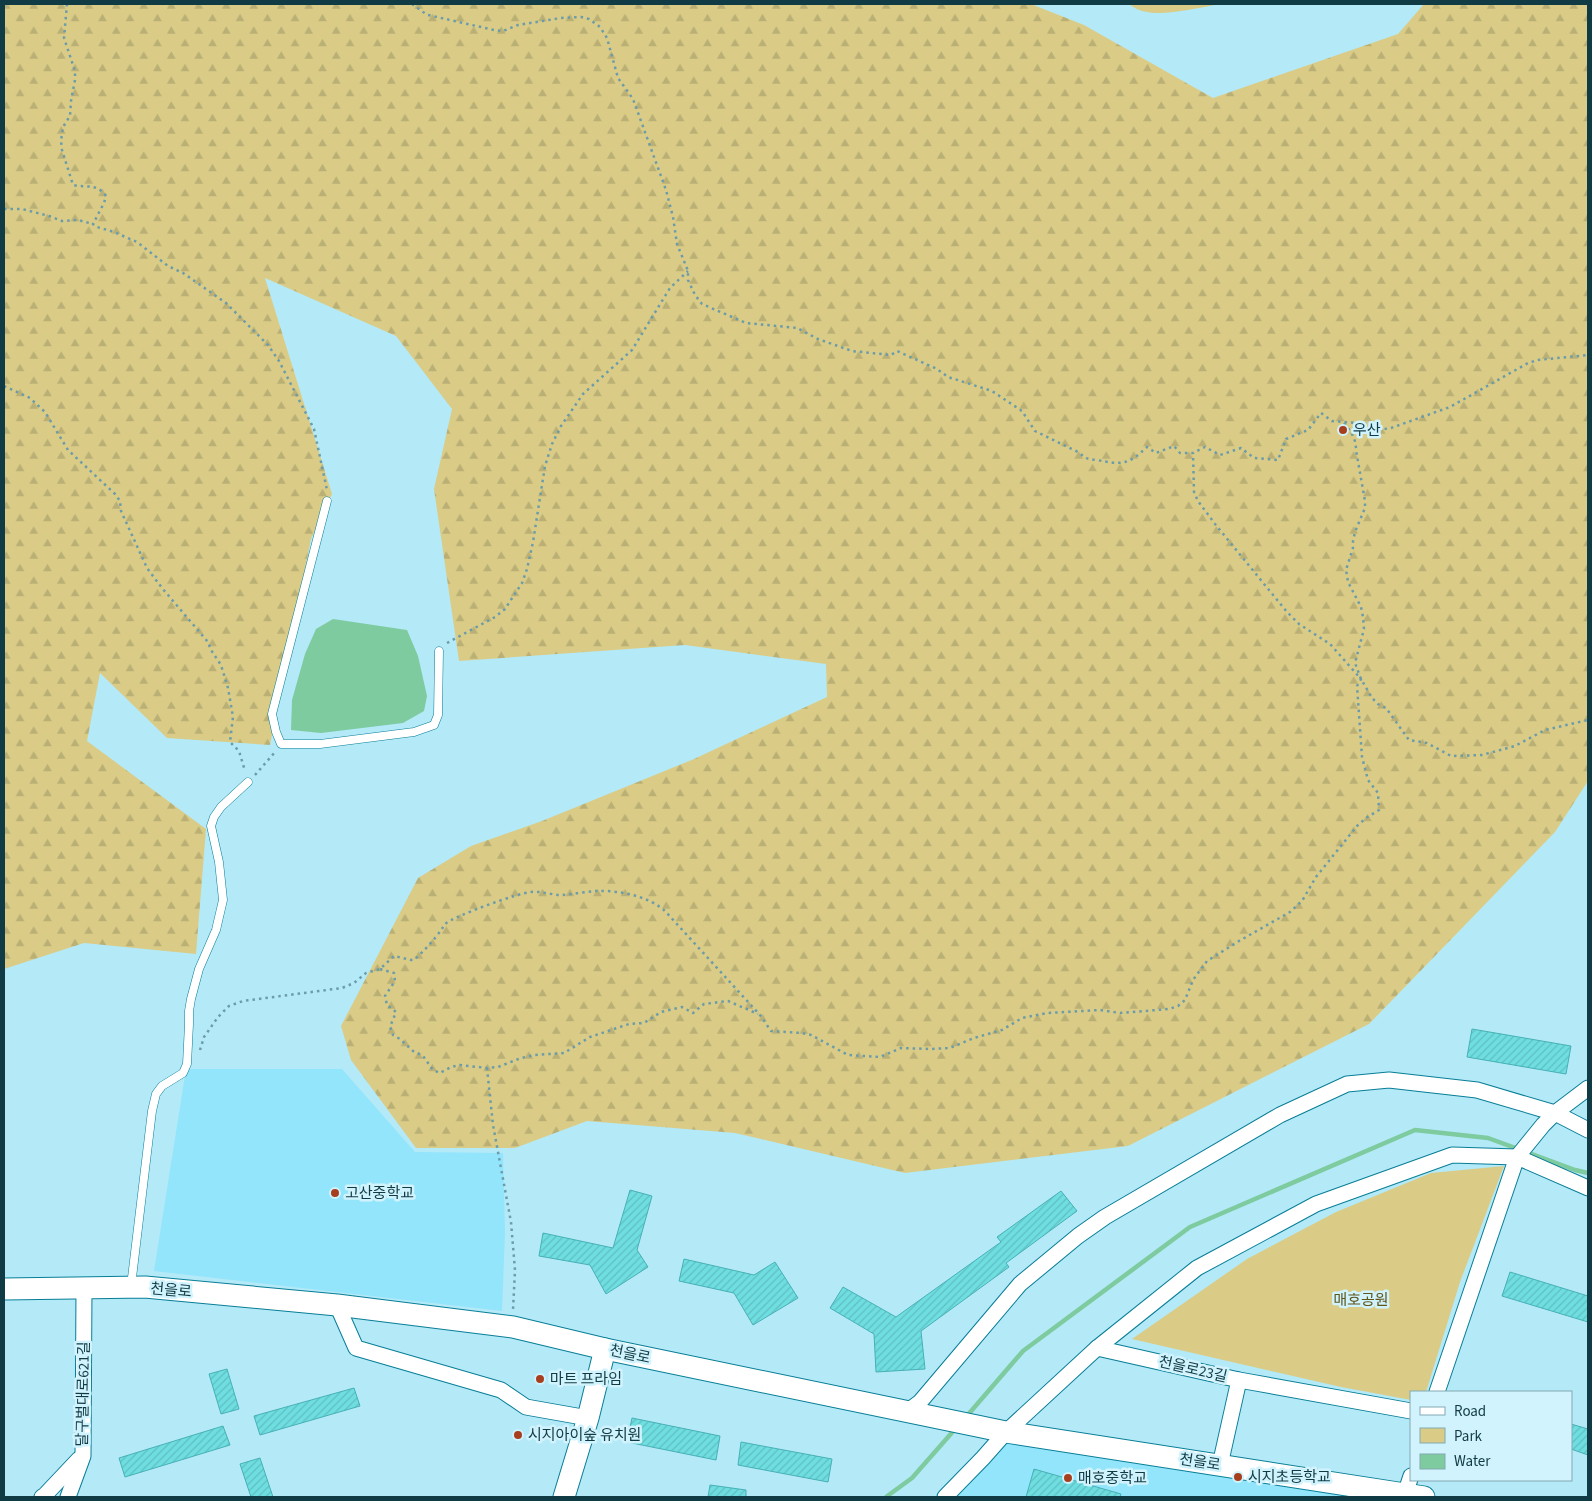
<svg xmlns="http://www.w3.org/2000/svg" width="1592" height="1501" viewBox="0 0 1592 1501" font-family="'Source Sans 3','Noto Sans KR',sans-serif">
  <defs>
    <pattern id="forest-firs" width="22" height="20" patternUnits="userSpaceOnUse" patternTransform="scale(1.25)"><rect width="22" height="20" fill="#dacc86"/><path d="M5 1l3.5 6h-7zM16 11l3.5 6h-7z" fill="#bab075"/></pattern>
    <pattern id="building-hatch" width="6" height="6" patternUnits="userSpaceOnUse" patternTransform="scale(1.25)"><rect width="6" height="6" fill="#6fdee1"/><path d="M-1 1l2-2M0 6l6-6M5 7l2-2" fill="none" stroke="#5fbfc2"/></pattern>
  </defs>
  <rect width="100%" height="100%" fill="#b4e9f8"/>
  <g fill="#93e5fb">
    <polygon points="186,1069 342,1069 415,1152 503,1153 505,1232 502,1311 154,1271"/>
    <polygon points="1006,1432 1404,1497 935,1497"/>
  </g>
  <polygon fill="url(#forest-firs)" points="4,4 1031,4 1084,25 1213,98 1398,34 1424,4 1588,4 1588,781 1555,832 1369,1024 1128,1146 905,1173 735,1133 587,1121 515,1148 416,1148 351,1060 341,1026 418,878 471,846 542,821 694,759 827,697 826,664 685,645 459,661 434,489 452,409 396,336 265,278 332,494 311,539 270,745 167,738 100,673 87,741 206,829 196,954 84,943 4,969"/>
  <g fill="#dacc86">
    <path d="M1129,4H1221C1202,7 1164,16 1147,12C1140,11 1134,8 1129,4Z"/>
    <polygon points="1504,1166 1460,1282 1426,1392 1411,1392 1411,1400 1341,1387 1132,1339 1247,1259 1336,1212 1431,1173"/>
  </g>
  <polygon fill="#7dcb9e" points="333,619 407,630 418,656 427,696 424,711 403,723 321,733 291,730 292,700 305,654 316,629"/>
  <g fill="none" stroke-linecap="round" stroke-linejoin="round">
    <g stroke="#7dcb9e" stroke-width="4.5">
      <polyline points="966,1417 1023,1351 1190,1227 1415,1130 1488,1138 1575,1170 1588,1173"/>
      <polyline points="886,1497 912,1478 956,1428"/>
    </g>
  </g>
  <g fill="url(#building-hatch)" stroke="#46b1b4">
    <polygon points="1472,1029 1571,1046 1566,1074 1467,1057"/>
    <polygon points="630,1190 652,1196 637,1250 648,1267 606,1294 590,1265 539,1256 543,1233 613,1248"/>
    <polygon points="1061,1191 1077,1211 1006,1263 1009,1267 921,1331 925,1369 876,1372 874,1334 830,1308 843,1287 896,1317 1001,1242 997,1237"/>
    <polygon points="684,1259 754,1275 775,1262 798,1298 753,1325 734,1293 679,1281"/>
    <polygon points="1510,1272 1588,1296 1588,1322 1502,1296"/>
    <polygon points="227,1369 239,1409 221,1414 209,1374"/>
    <polygon points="354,1388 360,1406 260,1435 254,1416"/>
    <polygon points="632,1418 720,1436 716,1460 627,1442"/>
    <polygon points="1571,1424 1588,1429 1588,1455 1571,1449"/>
    <polygon points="223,1426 230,1445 125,1477 119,1458"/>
    <polygon points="741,1442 832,1459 828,1482 738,1465"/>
    <polygon points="260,1458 273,1497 251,1497 240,1464"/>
    <polygon points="1034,1469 1121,1494 1120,1497 1026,1497"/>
    <polygon points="710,1485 746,1490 746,1497 708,1497"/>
  </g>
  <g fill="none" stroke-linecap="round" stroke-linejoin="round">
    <defs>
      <g id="lane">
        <polyline points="327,501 272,714 276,732 281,744 320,744 414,732 434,725 438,715 439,651"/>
        <polyline points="131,1286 152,1111 156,1094 162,1086 183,1073 187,1064 189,1024 189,1011 191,999 199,969 216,930 223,900 219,862 211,826 214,817 221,807 248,782"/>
      </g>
      <g id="street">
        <polyline points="337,1305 356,1348 501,1390 526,1407 588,1418"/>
        <polyline points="1097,1348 1239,1380 1411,1411"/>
        <polyline points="1437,1392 1517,1157 1543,1125 1555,1113 1588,1088"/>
        <polyline points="908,1411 920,1402 1020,1284 1078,1236 1105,1217 1280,1115 1347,1084 1389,1080 1477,1090 1555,1113 1588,1130"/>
        <polyline points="1220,1465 1239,1380"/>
        <polyline points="42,1497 45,1495 79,1459"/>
        <polyline points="68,1497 83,1456 84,1288"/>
        <polyline points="945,1497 983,1458 1006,1432 1097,1348 1197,1268 1316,1204 1452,1155 1517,1157 1588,1188"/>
        <polyline points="1404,1497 1411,1476"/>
      </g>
      <g id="secondary">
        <polyline points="4,1289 145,1287 337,1305 513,1327 605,1349 1006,1432 1424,1497"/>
        <polyline points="564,1497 588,1418 605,1349"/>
      </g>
    </defs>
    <use href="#lane" stroke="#077e96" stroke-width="9"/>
    <use href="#street" stroke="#077e96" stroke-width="17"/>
    <use href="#secondary" stroke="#077e96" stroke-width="23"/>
    <g stroke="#6c9ca9" stroke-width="2.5" stroke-dasharray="2.5 4" stroke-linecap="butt">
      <path d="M67,4L64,38L75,71V80L71,101L70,116L63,127L61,141L62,150L73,185C86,188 97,183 106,196L104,203L93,224L97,227L114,232L137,242L168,266L183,273L226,303L268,345L279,361L314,429L327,490"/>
      <path d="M412,4L423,12L428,15L494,30L503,31L518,25L561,18L581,17L589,19L600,27L607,38L618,78L633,99L666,190L673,217L677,244L688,271V280L695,295L702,304L746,323L797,328L818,339L852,351L891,355L897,351L937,369L948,377L992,391L1022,411L1035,431L1080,453C1085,459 1089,459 1097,460C1122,465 1128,465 1147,447L1156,453L1174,446L1180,453H1193L1205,447L1220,455L1241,448L1254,458L1278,460L1286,439L1308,430L1321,413L1332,421L1370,424L1372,431L1391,428L1450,407L1528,363L1538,360L1588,355"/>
      <polyline points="4,209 22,209 49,216 62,221 78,220 93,224"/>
      <polyline points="4,386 30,398 45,412 68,450 115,494 120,501 121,511 147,568 162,588 208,642 211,650 221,665 228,688 233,717 230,742 239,751 245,771"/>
      <path d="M1344,423C1351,432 1356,438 1356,450L1365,501V508L1355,532L1353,541V548L1346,570L1348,582L1361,607L1363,617L1364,629L1355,663L1361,679L1372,698L1378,704L1386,708L1409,740L1427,743L1451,756L1482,755L1515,746L1545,730L1588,720"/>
      <polyline points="447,643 495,617 505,609 522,583 527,569 533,542 545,466 552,444 561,426 583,394 632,350 670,288 688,271"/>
      <polyline points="255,775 276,751"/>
      <polyline points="380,969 394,973 395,981 385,996 387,1005 396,1012 390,1027 393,1035 400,1039 413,1051 423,1056 433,1070 440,1073 451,1067 460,1065 487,1068 498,1067 521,1058 535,1055 564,1053 590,1037 629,1024 644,1023 661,1012 682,1007 693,1013 704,1004 728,1001 758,1014"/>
      <path d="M200,1050L204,1037L218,1017L229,1006L243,1001L342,988L354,983L366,973L380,969L394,956L411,960L415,959C423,952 435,939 441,930C443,928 443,926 445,924C454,916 518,893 531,892C542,891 551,895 562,895C573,894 585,892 596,891C619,890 648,896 665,911L760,1015L771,1031L802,1033L811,1035L848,1055L880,1057L901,1048L931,1049L950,1048L974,1038L1002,1030L1022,1018L1047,1013L1100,1010L1120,1013L1169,1009L1178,1006L1185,1000L1193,980L1207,961L1239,941L1290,912L1302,901L1316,877L1357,826L1366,818L1379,810L1378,793L1368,780L1362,757L1357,686L1361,679L1330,644L1299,624L1287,612L1215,524L1198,501L1194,492L1193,453"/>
      <polyline points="487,1068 493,1125 511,1222 515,1270 513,1310"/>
    </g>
    <use href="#lane" stroke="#fff" stroke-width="8"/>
    <use href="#street" stroke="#fff" stroke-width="15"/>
    <use href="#secondary" stroke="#fff" stroke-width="21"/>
  </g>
  <g fill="#a73f1e" stroke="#d0f3fd" stroke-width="2">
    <circle cx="1343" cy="430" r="5"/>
    <circle cx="335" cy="1193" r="5"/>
    <circle cx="540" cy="1379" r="5"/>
    <circle cx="518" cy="1435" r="5"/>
    <circle cx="1238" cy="1477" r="5"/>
    <circle cx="1068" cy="1478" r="5"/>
  </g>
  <g text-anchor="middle" stroke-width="5" stroke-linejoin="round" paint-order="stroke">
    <g font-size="15" fill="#103a44" stroke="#d0f3fd" text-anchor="start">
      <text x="1353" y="435">우산</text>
      <text x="345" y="1198">고산중학교</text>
      <text x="550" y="1384">마트 프라임</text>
      <text x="528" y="1440">시지아이숲 유치원</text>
      <text x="1248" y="1482">시지초등학교</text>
      <text x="1078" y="1483">매호중학교</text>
    </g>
    <g font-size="15" fill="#103a44" stroke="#d0f3fd">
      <text transform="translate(171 1290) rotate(5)" y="5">천을로</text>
      <text transform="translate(630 1354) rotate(12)" y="5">천을로</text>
      <text transform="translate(1193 1369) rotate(13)" y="5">천을로23길</text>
      <text transform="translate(83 1394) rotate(-89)" y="5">달구벌대로621길</text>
      <text transform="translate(1200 1462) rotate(9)" y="5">천을로</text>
    </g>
    <g font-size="15" fill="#615519" stroke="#d0f3fd">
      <text x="1361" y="1305">매호공원</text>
    </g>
  </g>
  <rect width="1592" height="1501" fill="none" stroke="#103a44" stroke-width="10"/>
  <rect x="1410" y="1391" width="162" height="90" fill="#d0f3fd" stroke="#83a9b3"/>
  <rect x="1420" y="1407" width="25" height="8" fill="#ffffff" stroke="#83a9b3"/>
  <text x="1454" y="1416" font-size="15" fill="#103a44">Road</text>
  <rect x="1420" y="1428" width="25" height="15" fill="#dacc86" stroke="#83a9b3"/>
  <text x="1454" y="1441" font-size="15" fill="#103a44">Park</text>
  <rect x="1420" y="1454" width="25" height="15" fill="#7dcb9e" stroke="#83a9b3"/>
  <text x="1454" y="1466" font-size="15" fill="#103a44">Water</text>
</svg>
